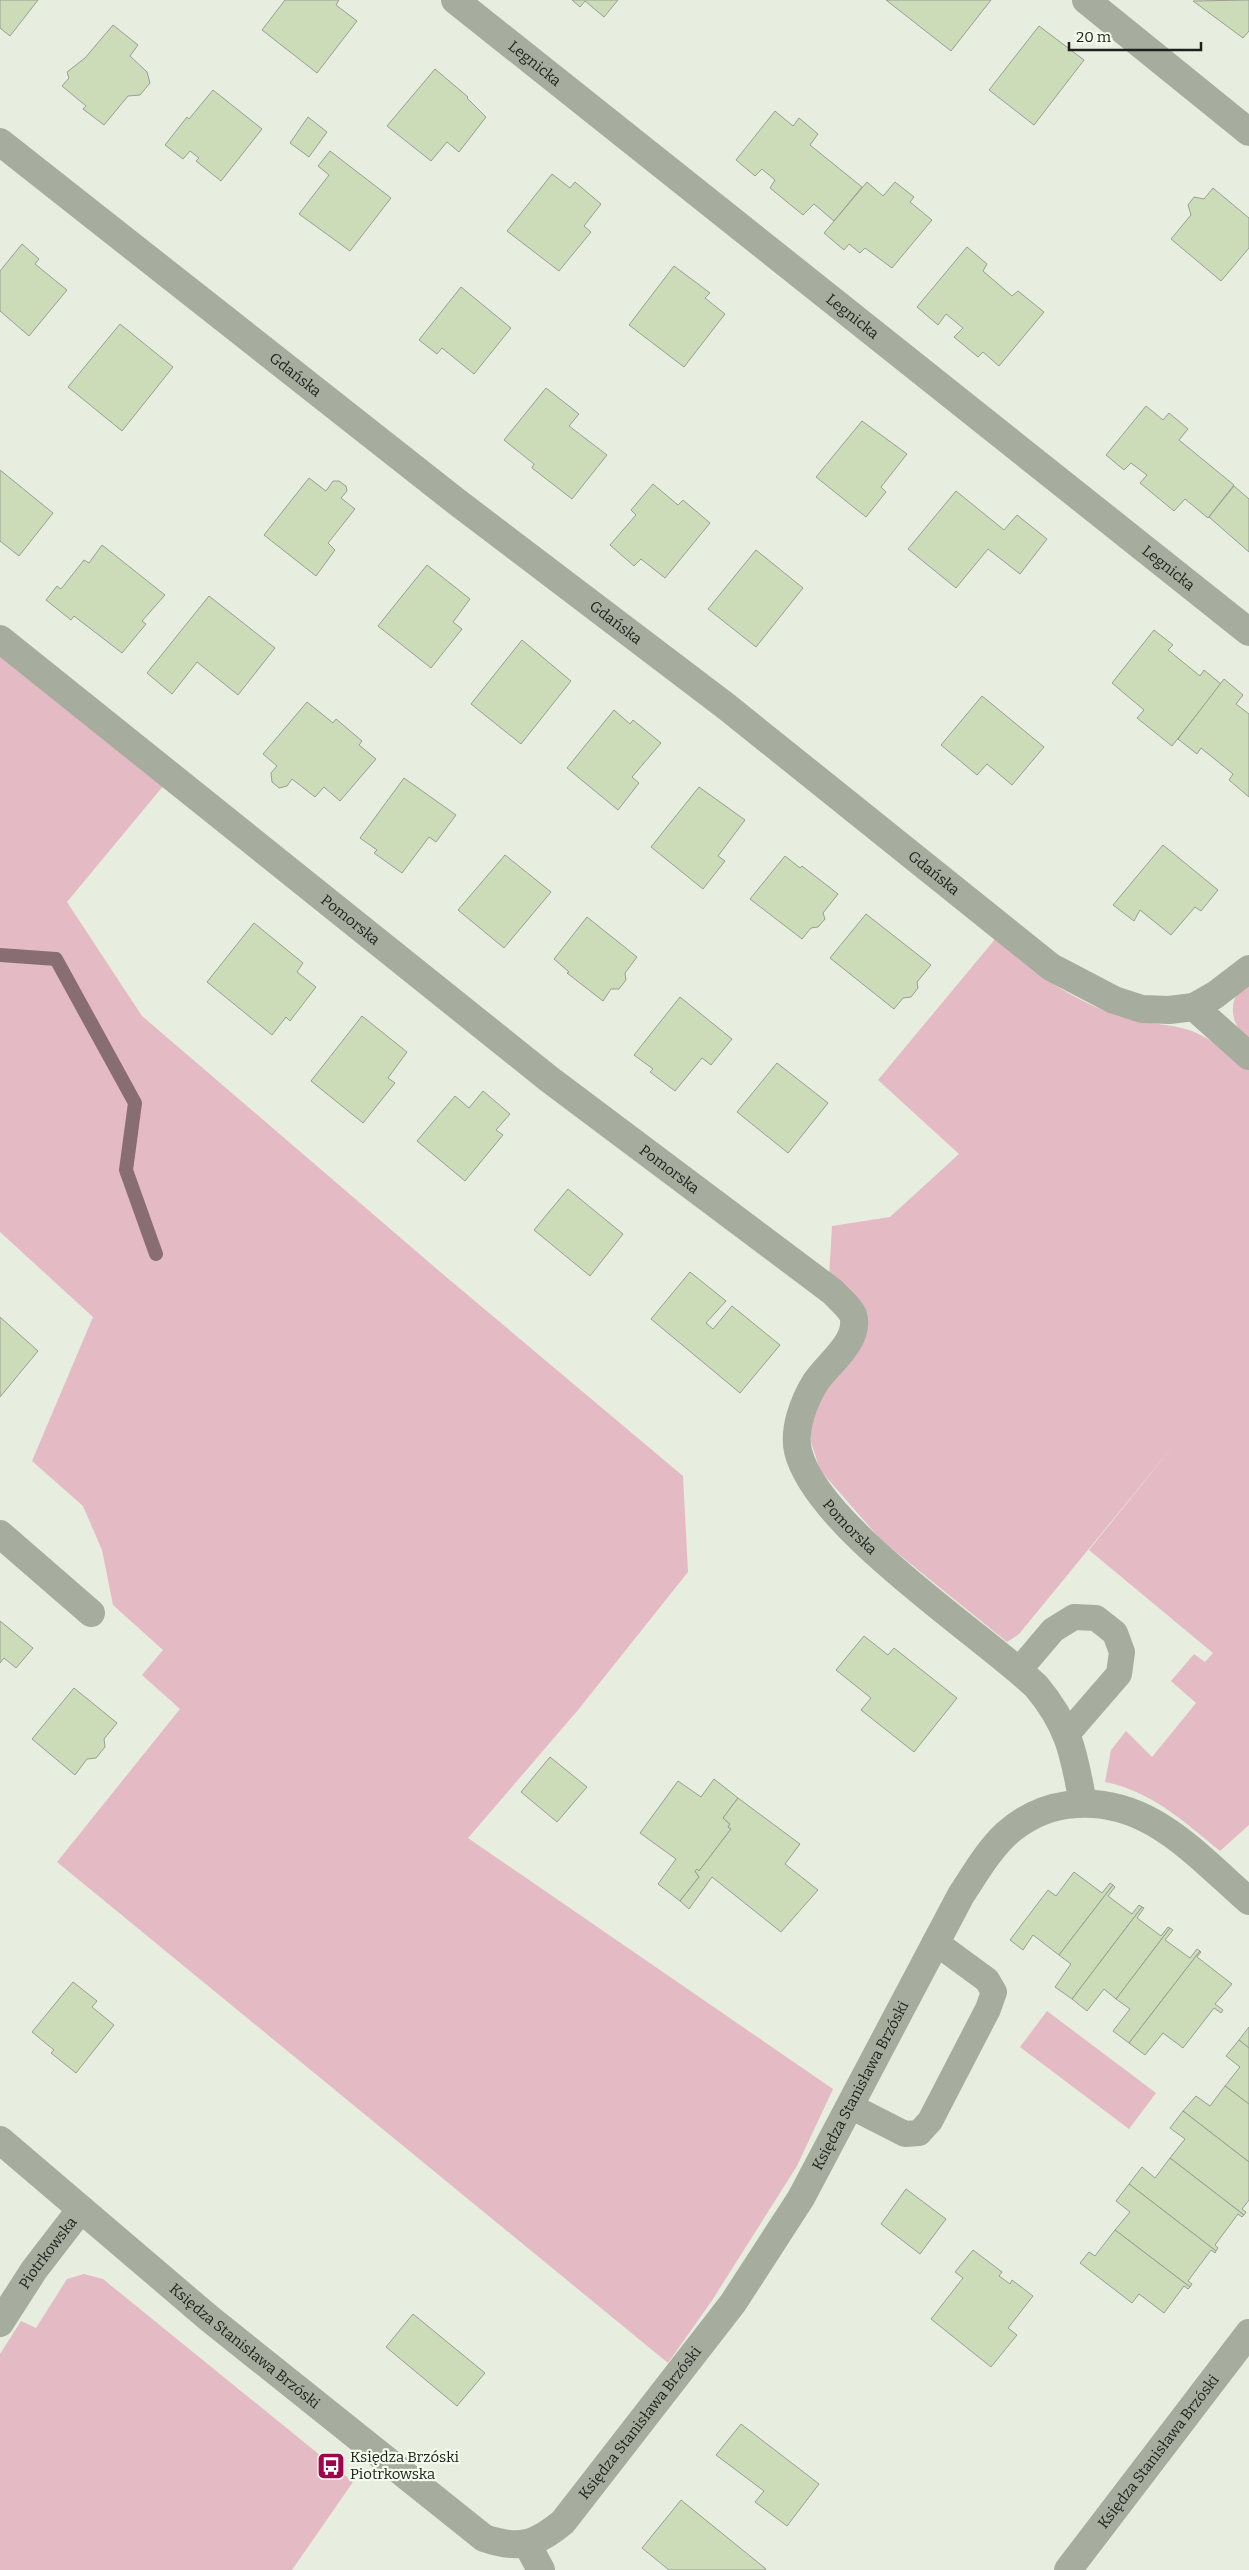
<svg xmlns="http://www.w3.org/2000/svg" width="1249" height="2570" viewBox="0 0 1249 2570" font-family="Bitter,serif">
  <rect width="100%" height="100%" fill="#e7eddf"/>
  <g fill="#e4bbc4">
    <polygon points="0,654 164,785 67,902 142,1016 445,1276 683,1476 688,1572 578,1710 468,1838 833,2089 797,2166 711,2302 668,2363 57,1862 180,1709 142,1675 163,1650 113,1605 102,1550 83,1506 32,1461 93,1317 0,1232"/>
    <path d="M996,938C1033,973 1072,1000 1121,1017C1144,1024 1170,1023 1192,1031C1212,1039 1233,1056 1249,1070V1825L1220,1851C1183,1821 1153,1792 1105,1782L1111,1750L1126,1731L1152,1757L1196,1703L1171,1681L1194,1654L1205,1662L1213,1653L1089,1550L1179,1439L1019,1634L1007,1642L881,1540L820,1470L811,1442L810,1420L824,1389L857,1346L829,1277L832,1226L890,1217L959,1154L878,1080Z"/>
    <path d="M1249,981V1041C1229,1024 1226,997 1249,981Z"/>
    <polygon points="1047,2011 1156,2093 1129,2129 1020,2047"/>
    <polygon points="84,2274 103,2279 353,2482 292,2570 0,2570 0,2354 21,2321 36,2328 67,2279"/>
  </g>
  <g fill="none" stroke-linecap="round" stroke-linejoin="round">
    <polyline stroke="#886e72" stroke-width="14" points="0,955 56,959 135,1103 126,1170 156,1254"/>
  </g>
  <g fill="#ccdbb8" stroke="#999f92">
    <polygon points="0,0 38,0 10,36 0,28"/>
    <polygon points="285,0 339,0 336,5 357,21 317,73 262,30"/>
    <polygon points="572,0 618,0 604,17 585,1 580,7"/>
    <polygon points="886,0 991,0 951,51"/>
    <polygon points="1249,0 1249,31 1243,38 1193,1"/>
    <polygon points="113,25 138,45 130,56 147,72 150,83 140,95 128,96 104,125 83,109 86,106 62,86 69,78 67,72 85,58"/>
    <polygon points="1039,26 1084,60 1034,125 989,90"/>
    <polygon points="435,69 468,97 467,98 486,117 459,152 447,142 431,161 387,126"/>
    <polygon points="213,90 262,129 221,181 196,161 199,158 190,151 183,159 165,145 187,117 189,119"/>
    <polygon points="775,111 793,126 799,118 818,134 810,145 862,187 834,221 814,204 803,215 770,188 775,180 762,169 755,176 736,160"/>
    <polygon points="308,117 327,132 309,157 290,143"/>
    <polygon points="330,151 391,198 350,251 299,214 329,175 318,166"/>
    <polygon points="552,174 570,188 575,182 601,204 584,226 591,232 559,271 507,231"/>
    <polygon points="867,182 883,196 895,182 914,197 910,202 932,220 892,268 865,248 860,253 849,244 844,250 824,233"/>
    <polygon points="1213,188 1249,218 1249,248 1221,281 1171,239 1191,215 1188,205 1194,197 1204,199"/>
    <polygon points="22,244 39,259 35,264 67,290 29,336 0,311 0,271"/>
    <polygon points="967,247 987,264 983,271 1012,296 1018,291 1044,312 999,366 983,352 978,357 954,337 963,328 946,314 938,325 917,307"/>
    <polygon points="674,266 710,293 705,298 725,314 684,367 629,325"/>
    <polygon points="461,287 511,328 474,374 442,348 437,354 419,340"/>
    <polygon points="120,324 173,367 122,431 68,387"/>
    <polygon points="546,388 579,414 569,426 607,455 572,499 532,468 534,464 504,440"/>
    <polygon points="1146,406 1163,420 1169,413 1188,429 1179,440 1234,485 1208,518 1185,499 1174,511 1140,483 1147,475 1131,463 1124,470 1106,455"/>
    <polygon points="862,421 907,454 881,487 886,492 866,517 816,477"/>
    <polygon points="0,470 53,513 19,556 0,541"/>
    <polygon points="309,478 326,491 333,481 339,481 346,486 347,491 341,498 355,509 328,543 335,550 316,576 264,535"/>
    <polygon points="653,484 678,505 683,500 710,523 665,578 641,559 634,566 610,545 636,515 631,510"/>
    <polygon points="1234,486 1249,499 1249,552 1209,517"/>
    <polygon points="956,491 1004,530 1017,515 1047,539 1020,574 988,549 956,588 908,549"/>
    <polygon points="102,545 165,595 142,621 146,624 122,653 74,616 71,620 46,600 57,586 61,589 84,560 89,563"/>
    <polygon points="756,550 803,588 756,647 708,609"/>
    <polygon points="427,565 470,599 453,622 462,629 431,668 378,626"/>
    <polygon points="209,596 275,648 238,695 197,662 172,694 147,673"/>
    <polygon points="1154,630 1173,645 1168,650 1200,676 1204,670 1221,684 1172,746 1137,718 1144,710 1112,683"/>
    <polygon points="522,640 571,681 521,744 471,704"/>
    <polygon points="1224,679 1243,695 1236,704 1249,714 1249,797 1229,780 1233,774 1201,748 1197,754 1178,739"/>
    <polygon points="982,696 1044,747 1012,785 987,764 977,775 941,745"/>
    <polygon points="307,702 333,723 336,719 362,741 359,745 376,759 340,801 324,787 315,797 292,779 287,786 279,788 272,782 271,773 277,766 263,754"/>
    <polygon points="614,710 630,724 633,720 661,743 632,777 639,783 618,810 567,768"/>
    <polygon points="404,778 456,815 436,842 429,837 402,873 374,853 377,850 360,838"/>
    <polygon points="699,787 745,820 718,856 725,861 703,889 651,847"/>
    <polygon points="1163,845 1218,890 1201,911 1195,907 1171,935 1140,910 1134,921 1113,905"/>
    <polygon points="505,855 551,892 504,948 458,910"/>
    <polygon points="785,856 800,868 802,866 838,894 823,913 825,919 818,927 811,928 802,939 750,899"/>
    <polygon points="866,914 931,965 917,982 918,988 911,997 903,998 894,1009 830,958"/>
    <polygon points="587,917 637,957 625,973 626,980 619,989 611,989 603,1001 567,973 569,972 554,959"/>
    <polygon points="254,923 303,963 297,972 316,987 290,1021 286,1017 272,1035 207,982"/>
    <polygon points="680,997 732,1039 711,1065 702,1058 675,1091 650,1072 653,1069 634,1055"/>
    <polygon points="362,1016 407,1052 388,1078 395,1083 363,1123 311,1081"/>
    <polygon points="777,1063 828,1103 788,1153 737,1112"/>
    <polygon points="483,1091 510,1114 496,1130 503,1135 465,1181 417,1141 455,1096 469,1108"/>
    <polygon points="568,1189 623,1234 590,1276 534,1230"/>
    <polygon points="690,1272 726,1301 706,1323 713,1329 732,1306 780,1345 740,1393 651,1319"/>
    <polygon points="0,1317 38,1351 0,1397"/>
    <polygon points="0,1621 33,1648 16,1668 4,1658 0,1663"/>
    <polygon points="864,1636 888,1655 894,1648 957,1698 914,1752 861,1710 871,1698 836,1670"/>
    <polygon points="74,1688 117,1723 104,1739 105,1747 96,1758 87,1759 75,1775 32,1739"/>
    <polygon points="550,1757 587,1787 557,1822 521,1792"/>
    <polygon points="714,1779 738,1798 723,1818 730,1824 728,1827 731,1829 699,1871 697,1869 695,1871 699,1877 680,1901 658,1884 676,1859 640,1833 678,1781 701,1797"/>
    <polygon points="738,1798 800,1844 785,1864 818,1890 781,1932 712,1877 689,1909 680,1901 699,1877 695,1871 697,1869 699,1871 731,1829 728,1827 730,1824 723,1818"/>
    <polygon points="1074,1872 1102,1893 1110,1883 1113,1885 1059,1955 1033,1935 1023,1950 1010,1940 1048,1890 1056,1896"/>
    <polygon points="1113,1885 1115,1887 1108,1896 1132,1914 1139,1905 1142,1907 1072,1999 1055,1987 1071,1964 1059,1955"/>
    <polygon points="1142,1907 1144,1908 1137,1918 1161,1936 1168,1927 1170,1928 1116,1999 1104,1989 1087,2011 1072,1999"/>
    <polygon points="1170,1928 1173,1930 1165,1940 1190,1958 1197,1949 1200,1951 1129,2043 1113,2031 1130,2009 1116,1999"/>
    <polygon points="1200,1951 1201,1952 1197,1957 1232,1984 1215,2004 1223,2010 1221,2013 1214,2008 1183,2048 1163,2033 1145,2055 1129,2043"/>
    <polygon points="73,1982 97,2001 92,2007 114,2025 76,2073 51,2053 54,2050 32,2032"/>
    <polygon points="1249,2027 1249,2048 1239,2040"/>
    <polygon points="1239,2040 1249,2048 1249,2104 1225,2086 1240,2067 1226,2056"/>
    <polygon points="1225,2086 1249,2104 1249,2162 1183,2111 1196,2096 1210,2106"/>
    <polygon points="1183,2111 1249,2162 1249,2200 1242,2209 1246,2212 1244,2215 1170,2158 1185,2139 1170,2128"/>
    <polygon points="1170,2158 1244,2215 1242,2217 1238,2214 1215,2245 1218,2248 1216,2251 1129,2184 1142,2167 1155,2178"/>
    <polygon points="1129,2184 1216,2251 1215,2253 1211,2250 1188,2281 1192,2284 1190,2287 1115,2230 1130,2212 1116,2201"/>
    <polygon points="906,2189 946,2219 920,2254 881,2224"/>
    <polygon points="1115,2230 1190,2287 1188,2289 1184,2286 1164,2313 1139,2294 1132,2303 1080,2263 1089,2252 1095,2256"/>
    <polygon points="973,2250 1002,2272 999,2276 1010,2284 1012,2280 1033,2296 1008,2328 1017,2335 991,2367 931,2319 963,2278 955,2272"/>
    <polygon points="413,2314 485,2373 457,2406 386,2347"/>
    <polygon points="741,2424 819,2484 787,2526 755,2502 764,2491 716,2455"/>
    <polygon points="681,2500 766,2569 764,2570 669,2570 642,2548"/>
  </g>
  <g fill="none" stroke-linecap="round" stroke-linejoin="round">
    <g stroke="#a6ac9e" stroke-width="26">
      <polyline points="1019,1670 1053,1630 1074,1617 1096,1618 1115,1633 1122,1652 1119,1674 1068,1733"/>
      <polyline points="850,2106 905,2134 919,2133 930,2121 988,2009 994,1992 987,1980 935,1942"/>
    </g>
    <g stroke="#a6ac9e" stroke-width="28">
      <path id="s1" d="M455,0L1249,632"/>
      <polyline points="1086,0 1249,132"/>
      <path id="s2" d="M0,142L457,502L727,707L1051,967L1114,1000L1142,1009L1169,1010L1194,1007L1249,1056"/>
      <path id="s3" d="M0,639L549,1079L833,1292C839,1299 849,1306 853,1315C861,1341 827,1364 815,1383C804,1401 793,1429 798,1451C816,1526 977,1631 1036,1686C1069,1725 1074,1754 1083,1803"/>
      <polyline points="1194,1007 1215,995 1249,969"/>
      <polyline points="0,1534 91,1613"/>
      <path id="s4" d="M0,2323L34,2270L81,2209"/>
      <polyline points="527,2544 541,2570"/>
      <path id="s5" d="M1068,2570L1249,2333"/>
    </g>
    <path stroke="#a6ac9e" stroke-width="28" id="s6" d="M0,2140L210,2319L484,2538C519,2550 535,2545 563,2522L733,2303L801,2198L961,1895C975,1874 988,1851 1006,1834C1023,1819 1045,1808 1067,1805C1146,1794 1195,1854 1249,1901"/>
  </g>
  <defs>
    <symbol id="bus-square" viewBox="-11 -11 22 22"><rect x="-9" y="-9" width="18" height="18" rx="4" fill="#9e054c" stroke="#f4faec"/><path d="M-5-6H5V4H4V6H2V4H-2V6H-4V4H-5ZM-3.5-4V0h7V-4ZM-3.5 1.2v1.5H-2V1.2ZM2 1.2v1.5H3.5V1.2Z" fill="#fff"/></symbol>
  </defs>
  <g fill-rule="evenodd">
    <use href="#bus-square" x="315" y="2450" width="32" height="32"/>
  </g>
  <g text-anchor="middle" stroke-width="4.5" stroke-linejoin="round" paint-order="stroke">
    <g font-size="15" fill="#1d201b" stroke="#f4faec">
      <text dy="5" stroke="none"><textPath href="#s1" startOffset="102">Legnicka</textPath></text>
      <text dy="5" stroke="none"><textPath href="#s1" startOffset="508">Legnicka</textPath></text>
      <text dy="5" stroke="none"><textPath href="#s2" startOffset="376">Gdańska</textPath></text>
      <text dy="5" stroke="none"><textPath href="#s1" startOffset="912">Legnicka</textPath></text>
      <text dy="5" stroke="none"><textPath href="#s2" startOffset="781">Gdańska</textPath></text>
      <text dy="5" stroke="none"><textPath href="#s2" startOffset="1186">Gdańska</textPath></text>
      <text dy="5" stroke="none"><textPath href="#s3" startOffset="449">Pomorska</textPath></text>
      <text dy="5" stroke="none"><textPath href="#s3" startOffset="854">Pomorska</textPath></text>
      <text dy="5" stroke="none"><textPath href="#s3" startOffset="1335">Pomorska</textPath></text>
      <text dy="5" stroke="none"><textPath href="#s6" startOffset="1242">Księdza Stanisława Brzóski</textPath></text>
      <text dy="5" stroke="none"><textPath href="#s4" startOffset="85">Piotrkowska</textPath></text>
      <text dy="5" stroke="none"><textPath href="#s6" startOffset="320">Księdza Stanisława Brzóski</textPath></text>
      <text dy="5" stroke="none"><textPath href="#s6" startOffset="838">Księdza Stanisława Brzóski</textPath></text>
      <text dy="5" stroke="none"><textPath href="#s5" startOffset="149">Księdza Stanisława Brzóski</textPath></text>
    </g>
    <g font-size="15" fill="#1d201b" stroke="#f4faec" text-anchor="start">
      <text x="350" y="2462">Księdza Brzóski<tspan x="350" dy="17">Piotrkowska</tspan></text>
    </g>
  </g>
  <path d="M1069 42v8h132v-8" fill="none" stroke="#1d201b" stroke-width="2.5"/>
  <text x="1076" y="42" font-size="15" fill="#1d201b" stroke="#f4faec" stroke-width="4" paint-order="stroke">20 m</text>
</svg>
